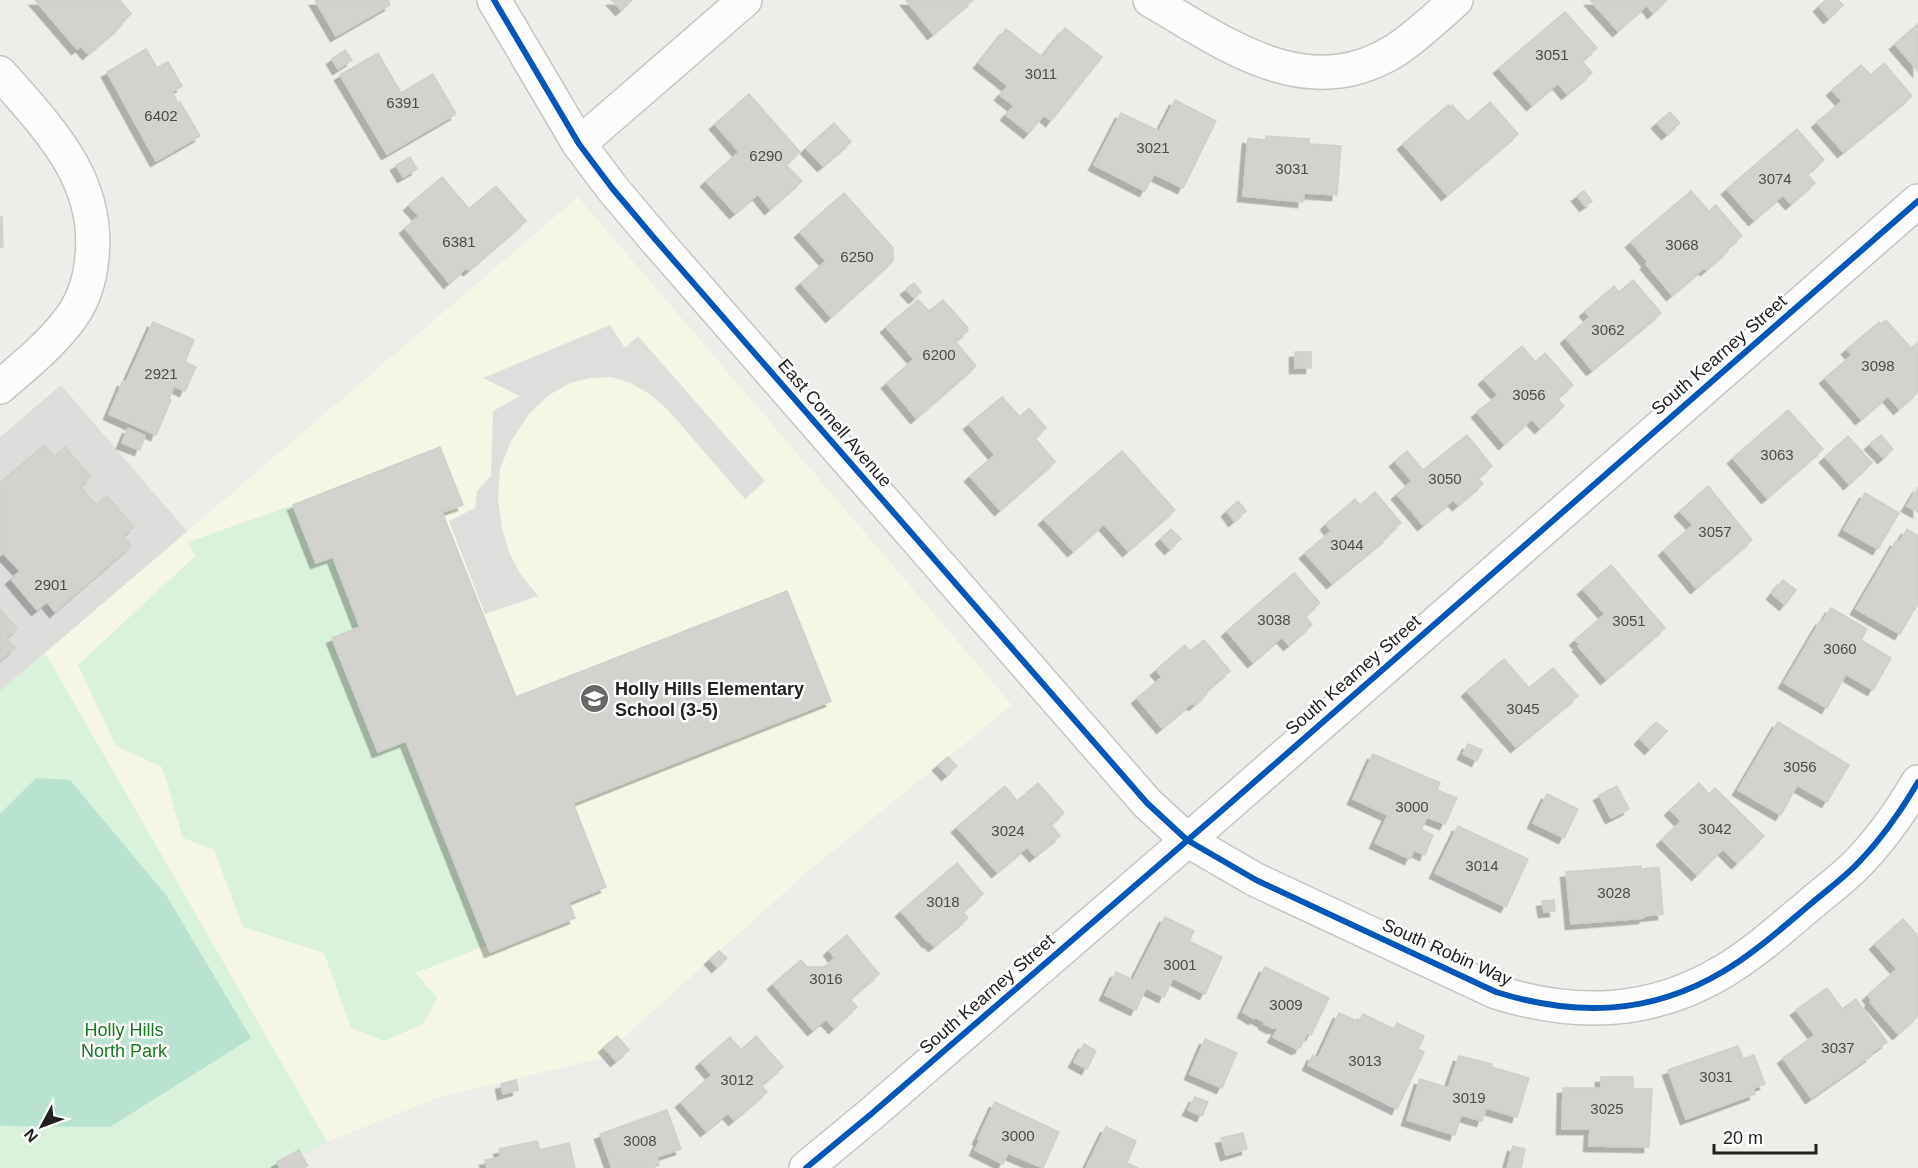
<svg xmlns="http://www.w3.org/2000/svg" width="1918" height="1168" viewBox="0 0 1918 1168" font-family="Helvetica,sans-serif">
  <defs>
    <filter id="shadow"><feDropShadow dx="-5.5" dy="5.5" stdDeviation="0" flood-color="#0004"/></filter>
  </defs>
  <rect width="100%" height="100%" fill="#eeedea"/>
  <polygon fill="#dedddb" points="61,385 191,536 160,555 0,691 0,437"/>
  <polygon fill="#f6f6e7" points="578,197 1012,705 807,872 601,1058 437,1098 327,1142 45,653"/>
  <g fill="#daf2db">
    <polygon points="293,505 316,563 333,557 360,627 332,638 378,752 406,741 487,945 416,973 437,998 423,1024 384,1041 351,1028 324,953 243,927 214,850 183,838 162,767 116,746 78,665 195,556 188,542"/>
    <polygon points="45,653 327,1142 278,1168 0,1168 0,691"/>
  </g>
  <polygon fill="#b9e2d1" points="36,778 70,780 166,895 251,1038 110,1127 0,1126 0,814"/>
  <polygon fill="#dfdedd" points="610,325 625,348 638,336 765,481 745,499 668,410 650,394 630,383 612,377 590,378 570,383 549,395 529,414 511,441 500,469 498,498 502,528 509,552 521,575 538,596 485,614 449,521 475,508 477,491 491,476 493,411 520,396 483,378"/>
  <g fill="#d3d2cf" stroke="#d1cfcc" stroke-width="1.5" filter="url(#shadow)">
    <polygon points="35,0 120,0 131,14 121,23 122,25 88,54 81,46 77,49"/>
    <polygon points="315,0 388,0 390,5 336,36"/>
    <polygon points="612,0 632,0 621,10"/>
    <polygon points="906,0 973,0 933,34"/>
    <polygon points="1590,0 1667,0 1653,13 1647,5 1618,31"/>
    <polygon points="1826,0 1838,0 1843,5 1829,18 1819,6"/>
    <polygon points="1565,12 1597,48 1582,61 1592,73 1567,94 1558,83 1532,105 1499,68"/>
    <polygon points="1918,24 1918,71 1895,44"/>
    <polygon points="1065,28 1102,57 1051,121 1044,115 1029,133 1006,115 1014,106 1000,95 1008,86 979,63 1006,29 1042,57"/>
    <polygon points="146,49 157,68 168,62 182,86 172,92 178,103 180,102 200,136 156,161 107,72"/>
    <polygon points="345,50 352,60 338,69 332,59"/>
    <polygon points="378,53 401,93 433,74 456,114 387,154 340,75"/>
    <polygon points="1884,63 1912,96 1843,152 1817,122 1842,101 1832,90 1861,65 1871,75"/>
    <polygon points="749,94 800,152 786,165 802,181 770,209 758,194 735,213 706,181 739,152 715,124"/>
    <polygon points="1175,100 1216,121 1183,188 1154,174 1145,191 1094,165 1121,113 1159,131"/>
    <polygon points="1490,102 1518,134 1447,195 1403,144 1448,105 1450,107 1452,105 1468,122"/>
    <polygon points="1670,112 1680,123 1667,134 1657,123"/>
    <polygon points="834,123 851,142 823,166 806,148"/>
    <polygon points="1797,129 1824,160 1807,174 1815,183 1791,204 1783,195 1754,220 1727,189"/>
    <polygon points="1266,136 1309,139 1309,144 1341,146 1337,195 1304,193 1303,202 1243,196 1248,138 1266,140"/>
    <polygon points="410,157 417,169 403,177 396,165"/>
    <polygon points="442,177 469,209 496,186 526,221 469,270 466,268 449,283 405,228 419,216 409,205"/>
    <polygon points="1584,191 1592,201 1585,206 1577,196"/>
    <polygon points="1691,191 1709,211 1716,205 1742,236 1727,248 1728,251 1706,270 1704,268 1672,295 1646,264 1648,262 1631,242"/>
    <polygon points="844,193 893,248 893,261 831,317 801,283 826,261 800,232"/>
    <polygon points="0,217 2,217 3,247 0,247"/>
    <polygon points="1633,280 1661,313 1592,370 1566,338 1590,317 1585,311 1614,286 1619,292"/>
    <polygon points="914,283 921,292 914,298 906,289"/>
    <polygon points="918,300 929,311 943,300 968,328 966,329 968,331 955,341 976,366 916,418 887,383 914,359 886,327"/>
    <polygon points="1886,320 1911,348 1918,342 1918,392 1899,409 1888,396 1861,419 1825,378 1852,355 1847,349 1879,322 1881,324"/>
    <polygon points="153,322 194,340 185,362 196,367 185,391 174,386 169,399 171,400 156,435 109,414 123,381 126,382"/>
    <polygon points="1522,346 1535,362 1545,353 1573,385 1557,398 1564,406 1540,428 1532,419 1504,444 1477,412 1498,395 1484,379"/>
    <rect x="1295" y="352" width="16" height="16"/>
    <polygon points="1002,397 1020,417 1029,408 1046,428 1035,438 1055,462 1000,510 970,476 995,455 969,424"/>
    <polygon points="1788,410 1823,449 1767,498 1733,458"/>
    <polygon points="128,428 145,436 140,450 122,443"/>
    <polygon points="1467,435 1492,466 1478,478 1483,484 1458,505 1453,500 1423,525 1397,494 1412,481 1395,461 1407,451 1423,470"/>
    <polygon points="1881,435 1893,449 1883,458 1870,444"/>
    <polygon points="1848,436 1872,463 1849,484 1825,457"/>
    <polygon points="44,445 54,456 65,447 91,477 80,486 96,505 107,496 134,527 123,536 131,546 55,612 47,602 37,610 11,579 20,571 3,553 0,556 0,483"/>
    <polygon points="440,447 463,505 442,512 516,697 787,591 831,701 573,803 606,887 569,902 575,918 490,952 406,741 378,752 332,638 360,627 333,557 316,563 293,505"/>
    <polygon points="1122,451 1175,510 1128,551 1104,524 1073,551 1044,519"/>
    <polygon points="1708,486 1752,540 1696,588 1664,550 1693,525 1680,511"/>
    <polygon points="1918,488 1918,512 1907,506"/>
    <polygon points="1375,492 1401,523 1386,536 1388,537 1332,583 1305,553 1331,531 1326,524 1355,499 1360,505"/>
    <polygon points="1865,493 1899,513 1878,549 1844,530"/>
    <polygon points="1238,501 1246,511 1234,521 1227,511"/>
    <polygon points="1171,529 1181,539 1170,549 1161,539"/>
    <polygon points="1907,529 1918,536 1918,603 1900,634 1856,609 1896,541 1899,542"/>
    <polygon points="1611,565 1665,628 1606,679 1578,646 1580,645 1575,640 1605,614 1583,589"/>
    <polygon points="1294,573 1320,603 1305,616 1312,625 1289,645 1282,637 1253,662 1227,631"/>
    <polygon points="1783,580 1796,590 1785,605 1772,594"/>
    <polygon points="1831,608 1867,629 1861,640 1891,658 1873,690 1846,674 1827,708 1784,683 1821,620 1823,621"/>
    <polygon points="0,609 17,629 6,638 15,648 0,660"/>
    <polygon points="1204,640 1230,671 1205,692 1207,694 1194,705 1192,703 1162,728 1137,698 1162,677 1156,670 1185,645 1190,651"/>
    <polygon points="1504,659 1529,688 1553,668 1578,696 1516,747 1467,691"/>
    <polygon points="1656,722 1667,731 1650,749 1640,739"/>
    <polygon points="1778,722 1849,765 1827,802 1797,785 1781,815 1738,790"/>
    <polygon points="1468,744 1482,750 1477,761 1463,754"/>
    <polygon points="1373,754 1440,783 1437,790 1457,798 1445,824 1427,817 1421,830 1433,835 1425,855 1414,850 1410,859 1375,843 1388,815 1353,799"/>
    <polygon points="948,757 957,766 947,775 938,765"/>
    <polygon points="1038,783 1064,813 1051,825 1060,836 1035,856 1027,847 997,872 957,827 1005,786 1017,801"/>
    <polygon points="1699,783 1709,794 1715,788 1764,836 1737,863 1723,849 1697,875 1662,840 1681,821 1670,810"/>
    <polygon points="1617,786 1629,809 1611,818 1599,795"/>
    <polygon points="1547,794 1578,809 1564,838 1533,823"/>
    <polygon points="1458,826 1528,859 1506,907 1435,873"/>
    <polygon points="957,863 983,894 963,912 968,918 934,946 929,941 928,942 901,911"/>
    <polygon points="1641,866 1641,869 1659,867 1663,914 1644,916 1644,918 1571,924 1566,872"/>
    <polygon points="1554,900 1555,911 1544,912 1542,901"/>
    <polygon points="1165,917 1194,931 1189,941 1222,957 1205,994 1173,978 1164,997 1146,988 1136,1010 1105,995 1116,972 1133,980"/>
    <polygon points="1903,919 1918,936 1918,1016 1898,1034 1870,1002 1872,1000 1868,995 1897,969 1875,944"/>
    <polygon points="847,935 879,974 850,999 857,1007 834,1028 826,1019 813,1030 773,984 801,960 807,967 824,967 835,958 829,950"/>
    <polygon points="719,951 727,958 717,967 710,959"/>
    <polygon points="1265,967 1329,998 1311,1035 1307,1033 1300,1048 1298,1047 1297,1049 1273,1037 1278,1029 1274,1027 1273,1028 1264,1024 1265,1022 1255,1017 1254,1019 1243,1012"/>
    <polygon points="1827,988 1842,1009 1856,999 1887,1042 1870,1054 1871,1056 1811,1098 1783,1058 1815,1035 1796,1010"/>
    <polygon points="1339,1013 1359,1022 1363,1014 1394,1029 1397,1023 1424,1036 1418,1049 1424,1052 1397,1109 1308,1065 1313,1055 1318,1058"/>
    <polygon points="617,1036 629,1050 616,1061 604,1047"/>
    <polygon points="756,1036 783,1067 761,1085 767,1092 734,1120 728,1113 706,1131 681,1102 712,1075 701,1062 730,1037 741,1050"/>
    <polygon points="1205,1039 1237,1053 1222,1088 1190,1074"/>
    <polygon points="1084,1044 1096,1051 1087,1069 1074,1062"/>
    <polygon points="1738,1046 1743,1059 1754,1055 1765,1084 1753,1088 1755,1094 1686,1119 1668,1070"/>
    <polygon points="1459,1056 1492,1064 1491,1067 1529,1078 1517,1117 1486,1108 1482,1121 1461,1115 1455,1135 1407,1120 1420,1079 1448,1088"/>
    <polygon points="1601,1077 1633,1077 1633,1089 1652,1089 1649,1147 1589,1146 1590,1129 1562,1129 1563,1088 1601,1088"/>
    <polygon points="516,1080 518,1090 503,1094 501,1084"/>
    <polygon points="1195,1097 1208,1102 1202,1116 1188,1110"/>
    <polygon points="995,1102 1059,1132 1043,1168 1008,1153 1003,1164 975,1150 980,1140 978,1139"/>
    <polygon points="667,1110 681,1149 657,1157 659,1165 652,1168 612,1168 600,1134"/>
    <polygon points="1106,1127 1136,1141 1127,1163 1138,1168 1086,1168"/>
    <polygon points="1243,1133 1247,1149 1226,1155 1221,1138"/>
    <polygon points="537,1141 540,1150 569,1143 575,1168 487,1168 485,1160 501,1157 499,1149"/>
    <polygon points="1513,1146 1525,1149 1521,1168 1507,1168"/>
    <polygon points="299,1150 308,1166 303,1168 280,1168 277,1162"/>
  </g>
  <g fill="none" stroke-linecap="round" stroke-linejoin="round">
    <defs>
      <g id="minor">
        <path d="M494,0L579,144L612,188L655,239L1147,803L1187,840L1256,880L1496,992C1576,1017 1651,1015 1724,971C1754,953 1781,929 1807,907C1824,892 1843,879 1859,862C1882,838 1901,811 1918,782"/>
        <path d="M1150,0C1226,44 1307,106 1396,50C1417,36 1437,17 1456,0"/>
        <path d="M0,73C48,128 100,179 92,257C90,282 82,305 66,324C47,348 23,367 0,387"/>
        <polyline points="579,144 745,0"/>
        <polyline points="806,1168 870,1115 1219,813 1918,201"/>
      </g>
    </defs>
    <use href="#minor" stroke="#c6c5c4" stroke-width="36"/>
    <use href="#minor" stroke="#fcfcfc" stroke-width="33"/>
    <defs>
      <g id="cycleway">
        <path d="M494,0L579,144L612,188L655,239L1147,803L1187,840L1256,880L1496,992C1576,1017 1651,1015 1724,971C1754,953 1781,929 1807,907C1824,892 1843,879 1859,862C1882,838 1901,811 1918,782"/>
        <polyline points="806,1168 870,1115 1219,813 1918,201"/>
      </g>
    </defs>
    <use href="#cycleway" stroke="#fff" stroke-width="10"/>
    <use href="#cycleway" stroke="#0057b8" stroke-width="6"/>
  </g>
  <defs>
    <symbol id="school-disc" viewBox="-11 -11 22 22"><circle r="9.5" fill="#696867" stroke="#fff"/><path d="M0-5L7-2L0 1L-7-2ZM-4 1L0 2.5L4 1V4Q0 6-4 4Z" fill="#fff"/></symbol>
  </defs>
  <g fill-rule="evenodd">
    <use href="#school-disc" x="578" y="682" width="33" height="33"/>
  </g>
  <g text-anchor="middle" stroke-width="5" stroke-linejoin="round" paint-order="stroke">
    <g font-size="15" fill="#4e4d4c">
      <text x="1552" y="60">3051</text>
      <text x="1041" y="79">3011</text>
      <text x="403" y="108">6391</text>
      <text x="161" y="121">6402</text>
      <text x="1153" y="153">3021</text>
      <text x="766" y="161">6290</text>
      <text x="1292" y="174">3031</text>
      <text x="1775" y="184">3074</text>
      <text x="459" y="247">6381</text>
      <text x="1682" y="250">3068</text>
      <text x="857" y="262">6250</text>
      <text x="1608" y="335">3062</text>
      <text x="939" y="360">6200</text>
      <text x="1878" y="371">3098</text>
      <text x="161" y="379">2921</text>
      <text x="1529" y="400">3056</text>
      <text x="1777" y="460">3063</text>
      <text x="1445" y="484">3050</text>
      <text x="1715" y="537">3057</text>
      <text x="1347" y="550">3044</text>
      <text x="51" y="590">2901</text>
      <text x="1274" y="625">3038</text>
      <text x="1629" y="626">3051</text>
      <text x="1840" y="654">3060</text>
      <text x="1523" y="714">3045</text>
      <text x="1800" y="772">3056</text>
      <text x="1412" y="812">3000</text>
      <text x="1715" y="834">3042</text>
      <text x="1008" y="836">3024</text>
      <text x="1482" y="871">3014</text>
      <text x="1614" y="898">3028</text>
      <text x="943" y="907">3018</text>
      <text x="1180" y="970">3001</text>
      <text x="826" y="984">3016</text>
      <text x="1286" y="1010">3009</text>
      <text x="1838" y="1053">3037</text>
      <text x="1365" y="1066">3013</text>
      <text x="1716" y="1082">3031</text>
      <text x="737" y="1085">3012</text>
      <text x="1469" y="1103">3019</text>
      <text x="1607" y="1114">3025</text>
      <text x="1018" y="1141">3000</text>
      <text x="640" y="1146">3008</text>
    </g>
    <g font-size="18" fill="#212121" stroke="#fff">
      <text transform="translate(1719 355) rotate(-41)" y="6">South Kearney Street</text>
      <text transform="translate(835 423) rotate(49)" y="6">East Cornell Avenue</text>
      <text transform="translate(1353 675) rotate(-41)" y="6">South Kearney Street</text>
      <text transform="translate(1447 952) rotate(24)" y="6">South Robin Way</text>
      <text transform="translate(987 994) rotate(-41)" y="6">South Kearney Street</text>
    </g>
    <g font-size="18" font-weight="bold" fill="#212121" stroke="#fff" text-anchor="start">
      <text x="615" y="695">Holly Hills Elementary<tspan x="615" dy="21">School (3-5)</tspan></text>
    </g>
    <g font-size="18" fill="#15791d" stroke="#fff">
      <text x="124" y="1036">Holly Hills<tspan x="124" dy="21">North Park</tspan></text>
    </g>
  </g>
  <g transform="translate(42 1126) rotate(229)" stroke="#ffffff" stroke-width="4.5" paint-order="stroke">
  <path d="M0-4.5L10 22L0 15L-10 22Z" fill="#212121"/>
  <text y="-9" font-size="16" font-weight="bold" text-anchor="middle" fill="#212121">N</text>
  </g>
  <path d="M1714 1144v9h102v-9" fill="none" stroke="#212121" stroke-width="3"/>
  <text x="1723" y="1144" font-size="18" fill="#212121" stroke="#ffffff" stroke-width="4.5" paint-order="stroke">20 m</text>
</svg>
